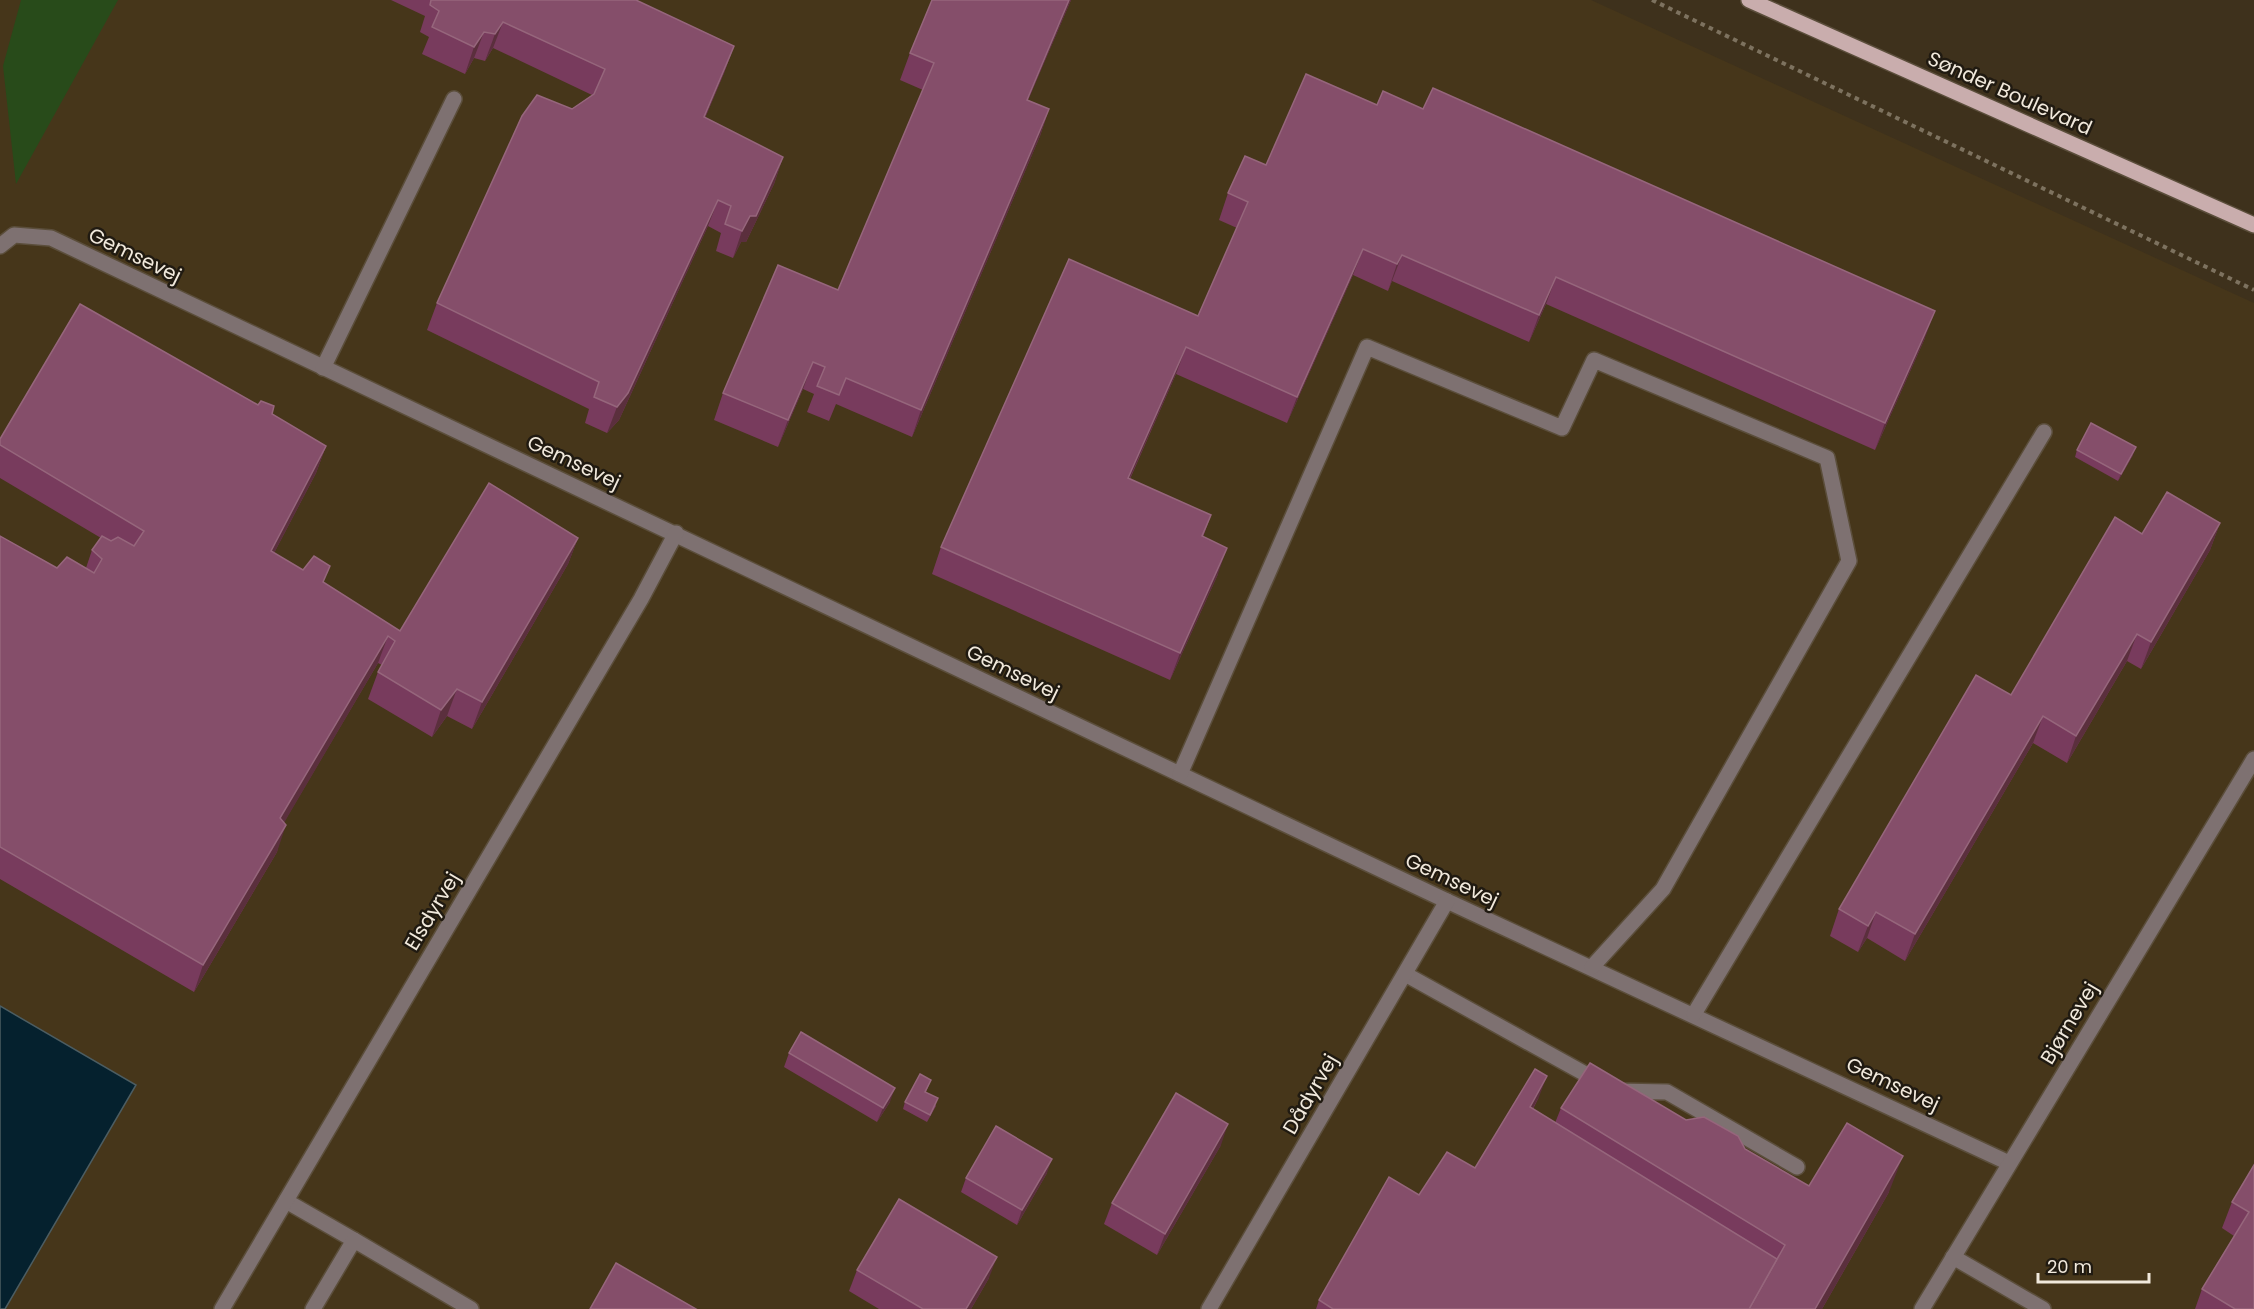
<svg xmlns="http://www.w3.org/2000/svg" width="2254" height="1309" viewBox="0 0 2254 1309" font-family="Poppins,sans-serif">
  <rect width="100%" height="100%" fill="#3e311c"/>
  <polygon fill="#46361a" points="0,0 1591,0 2254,303 2254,1309 0,1309"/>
  <polygon fill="#284b1a" points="21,0 118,0 16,184 3,66"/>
  <polygon fill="#05212e" stroke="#4c5d62" stroke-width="1.5" points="0,1006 136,1085 5,1309 0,1309"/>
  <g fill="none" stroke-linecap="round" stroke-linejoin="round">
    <defs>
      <g id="minor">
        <polyline points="0,246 14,235 51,238 1447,901 2009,1163"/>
        <polyline points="323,368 454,99"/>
        <polyline points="1180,774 1367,347 1562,428 1594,360 1827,458 1849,561 1663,889 1592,967"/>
        <polyline points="1405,974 1616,1091 1667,1092 1797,1167"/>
        <polyline points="1694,1014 2044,432"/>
        <polyline points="286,1201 354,1240"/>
        <polyline points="1953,1257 2043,1309"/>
        <polyline points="222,1309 641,599 676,533"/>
        <polyline points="313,1309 354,1240 471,1309"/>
        <polyline points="1209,1309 1447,901"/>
        <polyline points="1922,1309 2254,759"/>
      </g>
      <polyline id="major" points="1749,0 2254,225"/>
    </defs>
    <use href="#minor" stroke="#5b4e3b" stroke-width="18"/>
    <use href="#major" stroke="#5b4e3b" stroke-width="18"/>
    <polyline stroke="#7d725f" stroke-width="4" stroke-dasharray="4.5 4.5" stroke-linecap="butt" points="1652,0 2254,290"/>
    <use href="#minor" stroke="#7e7171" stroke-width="15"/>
    <use href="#major" stroke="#c9adad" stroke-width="15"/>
  </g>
  <g fill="#783b5d">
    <polygon points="391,0 636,0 734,46 724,73 705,118 783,157 774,184 746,242 741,242 733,258 716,251 721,233 708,226 619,420 607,433 585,423 589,409 427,330 437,303 572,109 592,95 493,48 485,61 474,58 465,74 422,54 429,37 420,32 425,16"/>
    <polygon points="932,0 1071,0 1028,100 1049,109 1040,136 912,437 836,404 829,421 807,412 814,394 803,389 778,447 714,420 723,393 838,290 923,90 900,80 910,53"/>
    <polygon points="1377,105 1925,338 1875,450 1546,304 1529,342 1392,281 1388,291 1353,275 1287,423 1176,374 1130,479 1211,515 1203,537 1218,574 1170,680 932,574 941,547 1198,316 1237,228 1219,220 1228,193 1266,165"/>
    <polygon points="272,414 326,446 316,473 274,553 325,583 400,631 578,538 568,564 472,729 447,716 432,737 368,699 378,672 382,665 378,663 284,822 277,852 194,992 0,879 0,536 57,568 86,568 92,550 101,538 0,478 0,439"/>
    <polygon points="2077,450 2133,455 2118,481 2075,457"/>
    <polygon points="2220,523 2210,550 2141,669 2127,661 2067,763 2033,743 1905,961 1867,938 1858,952 1830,936 1839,909 2142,534"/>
    <polygon points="789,1053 890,1102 877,1122 784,1067"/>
    <polygon points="931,1080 926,1092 936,1106 927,1122 903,1109 905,1102"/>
    <polygon points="1539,1097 1533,1109 1555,1123 1561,1108 1686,1120 1745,1149 1809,1186 1889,1192 1822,1309 1316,1309 1319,1300 1419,1195 1475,1168"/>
    <polygon points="1221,1145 1157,1255 1104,1224 1112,1203"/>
    <polygon points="2254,1165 2254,1309 2195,1309 2202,1289 2234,1236 2222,1228 2232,1202"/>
    <polygon points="1047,1173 1017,1225 961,1192 966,1178"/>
    <polygon points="857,1270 989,1278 971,1309 879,1309 849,1291"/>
  </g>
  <g fill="#5b2f3d">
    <polygon points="1069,0 1071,0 1017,126 1027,100"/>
    <polygon points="503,22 493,48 485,61 495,34"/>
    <polygon points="484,32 474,58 465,74 474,47"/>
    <polygon points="734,46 724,73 694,144 704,117"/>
    <polygon points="1049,109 1040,136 912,437 921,410"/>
    <polygon points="783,157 774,184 746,242 741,242 733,258 742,231"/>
    <polygon points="718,200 708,226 619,420 607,433 617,407"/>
    <polygon points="1363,249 1353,275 1287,423 1297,397"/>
    <polygon points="1402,255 1392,281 1388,291 1397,264"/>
    <polygon points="1556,277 1546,304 1529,342 1539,315"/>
    <polygon points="1935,311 1925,338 1875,450 1885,423"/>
    <polygon points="1186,347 1176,374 1118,505 1128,478"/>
    <polygon points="813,362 803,389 778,447 788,420"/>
    <polygon points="326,446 316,473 261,578 271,551"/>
    <polygon points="2136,447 2133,455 2118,481 2121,474"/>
    <polygon points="2220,523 2210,550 2141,669 2151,642"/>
    <polygon points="578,538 568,564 472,729 482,702"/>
    <polygon points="1227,548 1218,574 1170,680 1180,653"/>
    <polygon points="2137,634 2127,661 2067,763 2076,736"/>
    <polygon points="388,636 378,663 271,845 280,818"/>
    <polygon points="457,689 447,716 432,737 441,710"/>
    <polygon points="2043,716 2033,743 1905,961 1915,934"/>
    <polygon points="286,825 277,852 194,992 203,965"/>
    <polygon points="1876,912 1867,938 1858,952 1868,926"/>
    <polygon points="1547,1076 1539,1097 1522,1128 1530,1107"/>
    <polygon points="895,1088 890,1102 877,1122 883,1108"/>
    <polygon points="1228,1124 1221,1145 1157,1255 1165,1234"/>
    <polygon points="1903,1156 1889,1192 1822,1309 1815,1309"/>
    <polygon points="1052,1159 1047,1173 1017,1225 1022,1210"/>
    <polygon points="997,1257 989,1278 971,1309 966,1309"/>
  </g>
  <g fill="#854e6a" stroke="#96667c" stroke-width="1.5">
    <polygon points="431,0 636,0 734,46 704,117 783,157 756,216 750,216 742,231 725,224 731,206 718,200 628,393 617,407 594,397 599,382 437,303 522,116 537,95 572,109 594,94 605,69 503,22 495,34 484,32 474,47 432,27 439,11 430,5"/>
    <polygon points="932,0 1069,0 1027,100 1049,109 921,410 846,378 839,395 817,386 825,367 813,362 788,420 723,393 778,265 838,290 934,63 910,53"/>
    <polygon points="1306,74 1377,105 1383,91 1423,109 1433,88 1935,311 1885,423 1556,277 1539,315 1402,255 1397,264 1363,249 1297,397 1186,347 1128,478 1211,515 1202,536 1227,548 1180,653 941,547 1069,259 1198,316 1248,202 1228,193 1245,156 1266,165"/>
    <polygon points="80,304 258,405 261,401 274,406 272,414 326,446 271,551 303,570 314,556 330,566 323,582 400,631 489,483 578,538 482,702 457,689 441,710 378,672 395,641 388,636 280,818 286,825 203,965 0,847 0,536 57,568 67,557 94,573 102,559 92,550 102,536 111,541 118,537 134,546 144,531 0,445 0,439"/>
    <polygon points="2091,423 2136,447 2121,474 2077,450"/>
    <polygon points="2167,492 2220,523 2151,642 2137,634 2076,736 2043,716 1915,934 1876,912 1868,926 1839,909 1976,675 2011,695 2115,517 2142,534"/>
    <polygon points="801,1032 895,1088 883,1108 789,1053"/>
    <polygon points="1590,1063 1686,1120 1704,1117 1738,1136 1745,1149 1809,1186 1847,1123 1903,1156 1815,1309 1749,1309 1785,1245 1561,1108"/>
    <polygon points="1535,1069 1547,1076 1530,1107 1777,1259 1749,1309 1333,1309 1319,1300 1389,1177 1419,1195 1447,1152 1475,1168"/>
    <polygon points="920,1074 931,1080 925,1092 938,1098 930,1115 905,1102"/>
    <polygon points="1176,1093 1228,1124 1165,1234 1112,1203"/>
    <polygon points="996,1126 1052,1159 1022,1210 966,1178"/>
    <polygon points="2254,1165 2254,1309 2235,1309 2202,1289 2249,1212 2232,1202"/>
    <polygon points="899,1199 997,1257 966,1309 923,1309 857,1270"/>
    <polygon points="616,1263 696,1309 590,1309"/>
  </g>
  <g text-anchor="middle" stroke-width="5" stroke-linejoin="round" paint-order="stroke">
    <g font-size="20" fill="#f1e9dc" stroke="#201a11">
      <text transform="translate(2010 93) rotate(24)" y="7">Sønder Boulevard</text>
      <text transform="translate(135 255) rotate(26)" y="7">Gemsevej</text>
      <text transform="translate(574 462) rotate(25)" y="7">Gemsevej</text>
      <text transform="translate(1013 672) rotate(26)" y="7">Gemsevej</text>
      <text transform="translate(1452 880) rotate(25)" y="7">Gemsevej</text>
      <text transform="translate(432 911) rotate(-59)" y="7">Elsdyrvej</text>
      <text transform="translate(2069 1023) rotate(-59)" y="7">Bjørnevej</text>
      <text transform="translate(1893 1084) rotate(25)" y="7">Gemsevej</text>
      <text transform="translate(1310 1094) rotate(-60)" y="7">Dådyrvej</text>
    </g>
  </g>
  <path d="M2038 1273v9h111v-9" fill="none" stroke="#f1e9dc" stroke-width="3"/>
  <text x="2047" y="1273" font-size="18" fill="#f1e9dc" stroke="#201a11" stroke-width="4.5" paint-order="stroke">20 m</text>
</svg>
